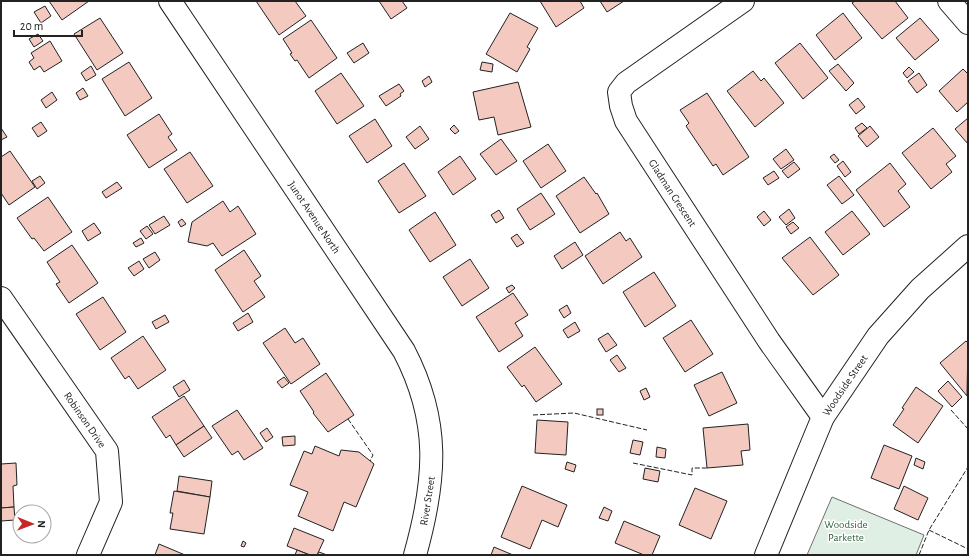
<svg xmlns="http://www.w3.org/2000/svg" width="969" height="556" viewBox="0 0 969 556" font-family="'Alegreya Sans',sans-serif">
  <rect width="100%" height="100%" fill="#fff"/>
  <polygon fill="#e0efe3" stroke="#6f6f6f" points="832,497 924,535 916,555 807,555"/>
  <g fill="#f3c9c0" stroke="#222">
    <polygon points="49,1 89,1 62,20"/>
    <polygon points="256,1 295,1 306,16 279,35"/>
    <polygon points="379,1 402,1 407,8 391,19"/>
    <polygon points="540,1 580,1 584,8 556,27"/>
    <polygon points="600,1 624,1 607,12"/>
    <polygon points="855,1 895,1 908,18 882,39 852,3"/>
    <polygon points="45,6 51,16 41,23 34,12"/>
    <polygon points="510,13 538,28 527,47 530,49 517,72 486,54"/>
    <polygon points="843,13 862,38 835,60 816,35"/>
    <polygon points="100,18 123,53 97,70 74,34"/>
    <polygon points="920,18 939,40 915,60 896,38"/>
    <polygon points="311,20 337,58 309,78 297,60 295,61 290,54 292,53 283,39"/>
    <polygon points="38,34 43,41 34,47 29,39"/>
    <polygon points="50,41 62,61 44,72 40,66 34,70 29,62 34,58 31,53"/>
    <polygon points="363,43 369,53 354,63 347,53"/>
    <polygon points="800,43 828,78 803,99 775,63"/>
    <polygon points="129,62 152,98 125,116 102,79"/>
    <polygon points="482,62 493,64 492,72 480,70"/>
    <polygon points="838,64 854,83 846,91 829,71"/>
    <polygon points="91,66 96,75 86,81 81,73"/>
    <polygon points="909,67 914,72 907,78 903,73"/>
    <polygon points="963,69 968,74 968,102 957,112 939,91"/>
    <polygon points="753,71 761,81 764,78 784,103 755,127 727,91"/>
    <polygon points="341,73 364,106 337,124 315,91"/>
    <polygon points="919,73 927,85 917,93 908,81"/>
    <polygon points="429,76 432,82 425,87 422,81"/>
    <polygon points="518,82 531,127 498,135 494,117 479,120 473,92"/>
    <polygon points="399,84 404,91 400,94 401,96 386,106 379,96"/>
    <polygon points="83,88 88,96 80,100 76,93"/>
    <polygon points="52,92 57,100 46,108 41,100"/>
    <polygon points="707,93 749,157 723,175 716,164 713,166 686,126 689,123 680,110"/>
    <polygon points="858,98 865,107 856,114 849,105"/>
    <polygon points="159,114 172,134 168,137 177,150 149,168 127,135"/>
    <polygon points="968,118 968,144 955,129"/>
    <polygon points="375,119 392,146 367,163 349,136"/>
    <polygon points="41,122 47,131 38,137 32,128"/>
    <polygon points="862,123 867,128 859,134 855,128"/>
    <polygon points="454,125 459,131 455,134 450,129"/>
    <polygon points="420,126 429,139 415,149 406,137"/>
    <polygon points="870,126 879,137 867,147 858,136"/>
    <polygon points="1,128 7,137 1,140"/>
    <polygon points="933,128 956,156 946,164 952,172 931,189 902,153"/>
    <polygon points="501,139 517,161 496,175 480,154"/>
    <polygon points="548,144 566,171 541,188 523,161"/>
    <polygon points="786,149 794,160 781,169 773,159"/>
    <polygon points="10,151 35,187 9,205 1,193 1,157"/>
    <polygon points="190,152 213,186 187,203 164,169"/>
    <polygon points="834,154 839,160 835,163 830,157"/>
    <polygon points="460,156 476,179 453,195 438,172"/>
    <polygon points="843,161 851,172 845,177 837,166"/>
    <polygon points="794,162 800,169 788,178 782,171"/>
    <polygon points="404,163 426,196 399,213 378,181"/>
    <polygon points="890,163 906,184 898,191 910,207 884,227 856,190"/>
    <polygon points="774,171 779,178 768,185 763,178"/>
    <polygon points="40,176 45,183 37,189 32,181"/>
    <polygon points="839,176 854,195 842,204 827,185"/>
    <polygon points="584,177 596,194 597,193 609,214 580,233 556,196"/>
    <polygon points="117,182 122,188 106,198 102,192"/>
    <polygon points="541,193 555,214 530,230 517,209"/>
    <polygon points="48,197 72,232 44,251 34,238 32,239 17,218"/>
    <polygon points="223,201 230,212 238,206 256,234 222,256 213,243 207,246 188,242 192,222"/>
    <polygon points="789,209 795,218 786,225 779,217"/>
    <polygon points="499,210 504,218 496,223 491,215"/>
    <polygon points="764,211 771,220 764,226 757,217"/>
    <polygon points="852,211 870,234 843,255 825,232"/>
    <polygon points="435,212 456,245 430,262 409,230"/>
    <polygon points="164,216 170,225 155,234 149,225"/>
    <polygon points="182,219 186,224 181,227 178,222"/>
    <polygon points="793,222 799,228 791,234 786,227"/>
    <polygon points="94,223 101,233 88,241 82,231"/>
    <polygon points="147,226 153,234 146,239 140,231"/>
    <polygon points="620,232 626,241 630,238 642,257 603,284 585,256"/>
    <polygon points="517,234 524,243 517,247 511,238"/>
    <polygon points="810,237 839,275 813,295 782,258"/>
    <polygon points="141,238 144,243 136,247 133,243"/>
    <polygon points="575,242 583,255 562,269 554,256"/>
    <polygon points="72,245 98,283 69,303 56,284 60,282 47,262"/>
    <polygon points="244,250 261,276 254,281 265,297 243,312 215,270"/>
    <polygon points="155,252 160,260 149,268 143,259"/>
    <polygon points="470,259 489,288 462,306 443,277"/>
    <polygon points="139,261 144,269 134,276 128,268"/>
    <polygon points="654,272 676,306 645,327 623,292"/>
    <polygon points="512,285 515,288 509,293 506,288"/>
    <polygon points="513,293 528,315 515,323 523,336 499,352 476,317"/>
    <polygon points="103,297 126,332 100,350 76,314"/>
    <polygon points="567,305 571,313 564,318 559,310"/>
    <polygon points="248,313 253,322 238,331 233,323"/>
    <polygon points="165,315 169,322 156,329 152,322"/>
    <polygon points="691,320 713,354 685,372 663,338"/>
    <polygon points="575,322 580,331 568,338 563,330"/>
    <polygon points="285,328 295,343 303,338 320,364 291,384 263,343"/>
    <polygon points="608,333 617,345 606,352 598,339"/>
    <polygon points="143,336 166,370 138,389 129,376 125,379 111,358"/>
    <polygon points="966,341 968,343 967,396 940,363"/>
    <polygon points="535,347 562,384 536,402 524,385 522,387 507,367"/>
    <polygon points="617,355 626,368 619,372 610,360"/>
    <polygon points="722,372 737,403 709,416 694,385"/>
    <polygon points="326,373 354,415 328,432 313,413 314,412 300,391"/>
    <polygon points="284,377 289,383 282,388 277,382"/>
    <polygon points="184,380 190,390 179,397 173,387"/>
    <polygon points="948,381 962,397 952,407 938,391"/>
    <polygon points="916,387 943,406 918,443 893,425 904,409 902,408"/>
    <polygon points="646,388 650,397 644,400 640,391"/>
    <polygon points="184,396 204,426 176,445 170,435 166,438 152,417"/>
    <rect x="597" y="409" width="6" height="6"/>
    <polygon points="237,410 263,448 244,460 238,451 232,455 212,426"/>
    <polygon points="537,420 568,422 566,455 535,453"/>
    <polygon points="748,424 750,450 741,451 743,465 707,468 703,428"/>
    <polygon points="204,426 212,438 184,457 176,445"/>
    <polygon points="267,428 273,437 266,442 260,433"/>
    <polygon points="295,436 295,445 283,446 282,437"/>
    <polygon points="633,440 643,442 640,455 630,453"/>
    <polygon points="884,445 912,456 899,489 871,478"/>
    <polygon points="315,446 339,456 341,450 359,452 374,464 356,507 344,502 333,531 298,516 308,492 290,485 304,451 312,454"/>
    <polygon points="657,447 666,449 665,458 656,457"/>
    <polygon points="916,458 925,462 923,469 914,465"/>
    <polygon points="567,462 576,465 574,472 565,469"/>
    <polygon points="16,463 17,485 13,486 14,507 1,508 1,464"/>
    <polygon points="645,468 660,471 658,482 643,479"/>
    <polygon points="179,476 212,481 210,497 177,491"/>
    <polygon points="522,486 567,505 558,527 542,520 530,549 501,537"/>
    <polygon points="904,486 928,498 918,520 894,509"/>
    <polygon points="695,488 727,501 711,539 679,525"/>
    <polygon points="174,491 210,497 204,534 170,529 173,513 170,513"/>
    <polygon points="14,507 15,520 1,521 1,508"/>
    <polygon points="604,507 612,511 608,521 599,518"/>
    <polygon points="624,521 660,536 652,555 644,555 615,543"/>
    <polygon points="294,528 324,540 317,555 310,555 287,546"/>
    <polygon points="243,541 246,543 244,547 241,546"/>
    <polygon points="159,544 185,555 155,555"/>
    <polygon points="494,547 513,555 491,555"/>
    <polygon points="297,550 310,555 295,555"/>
    <polygon points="319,552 327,555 317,555"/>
  </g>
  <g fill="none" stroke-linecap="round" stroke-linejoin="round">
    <defs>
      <g id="minor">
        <path id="s1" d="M743,1L626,83L619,92L621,106L626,121L769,341L823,417"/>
        <polyline points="949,1 968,23"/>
        <path id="s2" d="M1,298L107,451L111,502L88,555"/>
        <path id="s3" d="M766,555L823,417L878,336L920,289L968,246"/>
      </g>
      <g id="major">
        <path id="s4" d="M170,1L404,351C441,422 436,480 415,555"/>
      </g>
    </defs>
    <use href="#minor" stroke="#222" stroke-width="24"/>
    <use href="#major" stroke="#222" stroke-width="24"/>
    <use href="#minor" stroke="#fff" stroke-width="22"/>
    <use href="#major" stroke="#fff" stroke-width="22"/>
    <g stroke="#222" stroke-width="1" stroke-dasharray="5 2" stroke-linecap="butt">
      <polyline points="951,410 968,429"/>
      <polyline points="533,415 574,413 647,430"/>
      <polyline points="348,419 373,455 370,461"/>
      <polyline points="633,463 692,475 692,468 707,468"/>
      <polyline points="929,530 968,549"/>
      <polyline points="919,555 929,530 968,467"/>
    </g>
  </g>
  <g text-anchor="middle" stroke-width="3" stroke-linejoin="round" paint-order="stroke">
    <g font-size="11" fill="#222" stroke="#fff">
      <text dy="4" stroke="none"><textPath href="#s1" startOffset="270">Gladman Crescent</textPath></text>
      <text dy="4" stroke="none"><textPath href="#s4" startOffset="260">Junot Avenue North</textPath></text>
      <text dy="4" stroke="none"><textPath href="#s3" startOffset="188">Woodside Street</textPath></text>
      <text dy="4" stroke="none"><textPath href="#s2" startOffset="148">Robinson Drive</textPath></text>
      <text transform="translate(427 501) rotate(-81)" y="4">River Street</text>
    </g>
    <g font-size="11" fill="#2f5e38" stroke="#fff">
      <text x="846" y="528">Woodside<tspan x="846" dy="13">Parkette</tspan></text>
    </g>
  </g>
  <rect width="969" height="556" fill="none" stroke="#222222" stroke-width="4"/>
  <g transform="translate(32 524) rotate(91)"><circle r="19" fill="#ffffff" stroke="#a7a7a7"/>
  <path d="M0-3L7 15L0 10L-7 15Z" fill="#c62828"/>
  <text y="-6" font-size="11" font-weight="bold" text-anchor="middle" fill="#222222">N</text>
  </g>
  <path d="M14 30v6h68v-6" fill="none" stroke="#222222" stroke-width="2"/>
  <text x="20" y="30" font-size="12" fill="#222222" stroke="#ffffff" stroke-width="3" paint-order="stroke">20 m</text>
</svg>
